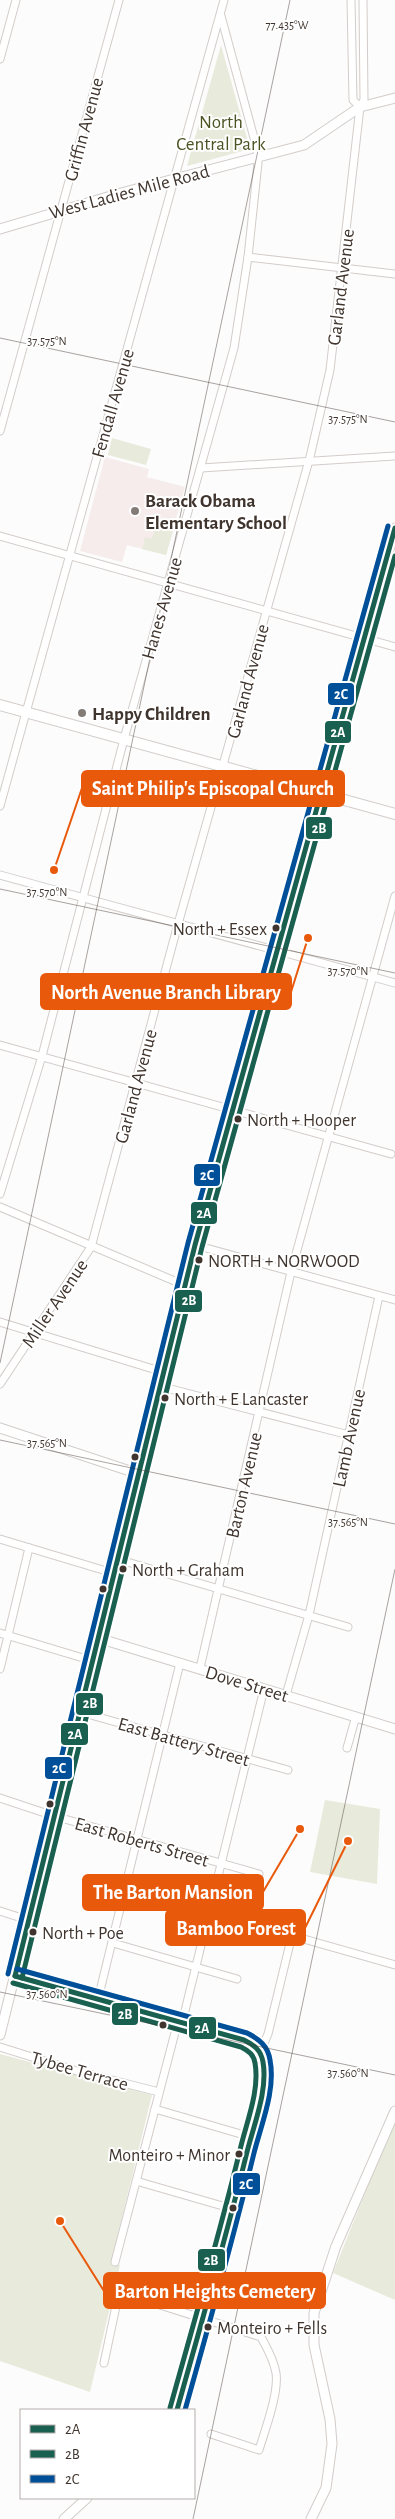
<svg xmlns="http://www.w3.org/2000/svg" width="395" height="2519" viewBox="0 0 395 2519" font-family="'Alegreya Sans',sans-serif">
  <rect width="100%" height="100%" fill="#fcfcfc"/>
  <polygon fill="#f5eceb" points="105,457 149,469 147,477 185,487 166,555 127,545 122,562 80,551"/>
  <g fill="#e8ebdb">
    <polygon points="221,45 250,149 187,166"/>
    <polygon points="112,438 151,449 146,465 108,455"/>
    <polygon points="156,524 174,528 166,555 142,549 145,537 152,539"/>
    <polygon points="325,1800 380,1809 377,1884 310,1872"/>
    <polygon points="0,2054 152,2095 111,2262 120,2265 90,2392 0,2361"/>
    <polygon points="395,2118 395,2300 333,2273"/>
  </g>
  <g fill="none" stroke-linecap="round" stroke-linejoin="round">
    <defs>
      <g id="minor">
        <polyline points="351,0 353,100 360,107"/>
        <polyline points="0,59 16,0"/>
        <polyline points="248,257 395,274"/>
        <polyline points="0,431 119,0"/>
        <polyline points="201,468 395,456"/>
        <polyline points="0,536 395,647"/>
        <polyline points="0,806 224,0"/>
        <polyline points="0,875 395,983"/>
        <polyline points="0,1045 391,1154"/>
        <polyline points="0,1194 42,1056 124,739 234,348 248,257 258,163 257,149 221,16"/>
        <polyline points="0,1207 184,1285"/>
        <polyline points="195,1245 395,1300"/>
        <polyline points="0,1322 163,1372"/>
        <polyline points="0,1384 91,1247 178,924 310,457 330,370 360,107 364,100 363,0"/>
        <polyline points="159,1386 349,1435"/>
        <polyline points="0,1539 113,1573"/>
        <polyline points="117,1559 348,1627"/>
        <polyline points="0,1633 93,1661"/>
        <polyline points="200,1668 291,1272 395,896"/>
        <polyline points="0,1669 29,1548"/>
        <polyline points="286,1695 309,1615 379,1296"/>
        <polyline points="80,1712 288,1770"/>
        <polyline points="347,1748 356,1716"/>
        <polyline points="0,1798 54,1816 259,1874"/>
        <polyline points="0,1911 28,1920"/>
        <polyline points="209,1912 395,1965"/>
        <polyline points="113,1943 237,1979"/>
        <polyline points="98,1999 180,1663"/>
        <polyline points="182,2023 264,1689"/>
        <polyline points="0,2047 77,2071 159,2092"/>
        <polyline points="260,2052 268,2034 292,1935"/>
        <polyline points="155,2109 251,2137"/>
        <polyline points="136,2181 233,2209"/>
        <polyline points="115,2262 178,2021"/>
        <path d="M104,2363L119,2292L261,2337C267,2348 274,2360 276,2373C279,2393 265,2430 259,2450L211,2434"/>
      </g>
      <g id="tertiary">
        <polyline points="0,229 121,193 304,145 360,107 395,98"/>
        <polyline points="0,1428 139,1474"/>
        <polyline points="98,1638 395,1729"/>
        <path d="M15,1976L244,2040C269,2048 264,2074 261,2094L233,2209L177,2410"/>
        <polyline points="0,2035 195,1245 395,528"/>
        <polyline points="64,2519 87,2498"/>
        <polyline points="311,2519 326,2488 332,2444 330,2419 314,2345 314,2313 336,2246 395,2111"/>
      </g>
      <polyline id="secondary" points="0,705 395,814"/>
    </defs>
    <use href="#minor" stroke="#d2cdca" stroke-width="9"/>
    <use href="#tertiary" stroke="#d2cdca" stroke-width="11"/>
    <use href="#secondary" stroke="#d2cdca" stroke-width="12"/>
    <use href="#minor" stroke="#fff" stroke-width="7"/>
    <use href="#tertiary" stroke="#fff" stroke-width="9"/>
    <use href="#secondary" stroke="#fff" stroke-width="10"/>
    <defs>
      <g id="bus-1">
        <polyline points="15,1976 195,1245 395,528"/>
        <path d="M15,1976L244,2040C254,2045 261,2050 263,2062C268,2090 254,2124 247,2152C226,2238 201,2324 177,2410"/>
      </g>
      <g id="bus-2">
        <polyline points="22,1978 202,1247 395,556"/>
        <path d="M13,1983L241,2047C249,2051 254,2055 255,2063C260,2091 246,2123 240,2150C219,2236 194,2322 170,2408"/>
      </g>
      <g id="bus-3">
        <path d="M17,1969L247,2033C259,2039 268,2046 270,2060C276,2090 261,2125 254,2153C233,2240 209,2325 185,2410"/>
        <polyline points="8,1974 188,1243 388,526"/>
      </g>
    </defs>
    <use href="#bus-1" stroke="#fff" stroke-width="9"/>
    <use href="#bus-2" stroke="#fff" stroke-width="9"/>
    <use href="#bus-3" stroke="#fff" stroke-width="9"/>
    <use href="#bus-1" stroke="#1a6051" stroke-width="5"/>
    <use href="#bus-2" stroke="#1a6051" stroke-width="5"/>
    <use href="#bus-3" stroke="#004f99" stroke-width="5"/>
  </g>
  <path fill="none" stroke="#40352e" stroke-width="1" stroke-opacity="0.45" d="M0,338L395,422M0,889L395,973M0,1363L290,0M0,1440L395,1524M0,1992L395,2075M193,2519L395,1569"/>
  <g fill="#827b76" stroke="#fff" stroke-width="2">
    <circle cx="135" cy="511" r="5"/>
    <circle cx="82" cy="713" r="5"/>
  </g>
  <g fill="#40352e" stroke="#fff" stroke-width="2">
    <circle cx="276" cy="928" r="4.5"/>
    <circle cx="238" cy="1119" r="4.5"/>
    <circle cx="199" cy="1260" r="4.5"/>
    <circle cx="165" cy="1398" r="4.5"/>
    <circle cx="135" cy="1457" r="4.5"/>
    <circle cx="123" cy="1569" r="4.5"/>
    <circle cx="103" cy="1589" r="4.5"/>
    <circle cx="50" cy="1804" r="4.5"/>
    <circle cx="33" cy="1932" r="4.5"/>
    <circle cx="163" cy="2025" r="4.5"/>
    <circle cx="239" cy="2154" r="4.5"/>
    <circle cx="233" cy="2208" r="4.5"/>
    <circle cx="208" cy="2327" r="4.5"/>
  </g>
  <g text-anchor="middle" stroke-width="4" stroke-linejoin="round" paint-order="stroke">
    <g font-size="18" fill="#40352e" stroke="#fff" text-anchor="start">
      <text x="267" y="935" text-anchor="end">North + Essex</text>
      <text x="247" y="1126">North + Hooper</text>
      <text x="208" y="1267">NORTH + NORWOOD</text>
      <text x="174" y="1405">North + E Lancaster</text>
      <text x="132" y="1576">North + Graham</text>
      <text x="42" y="1939">North + Poe</text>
      <text x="230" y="2161" text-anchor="end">Monteiro + Minor</text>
      <text x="217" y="2334">Monteiro + Fells</text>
    </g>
    <g font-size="19" fill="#4c5423" stroke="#fff">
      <text x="221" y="128">North<tspan x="221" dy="22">Central Park</tspan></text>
    </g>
    <g font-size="19" fill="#40352e" stroke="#fff">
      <text transform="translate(83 129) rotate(-75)" y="7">Griffin Avenue</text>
      <text transform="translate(129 191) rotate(-15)" y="7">West Ladies Mile Road</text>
      <text transform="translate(340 287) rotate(-83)" y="7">Garland Avenue</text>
      <text transform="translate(112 403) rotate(-74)" y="7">Fendall Avenue</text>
      <text transform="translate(161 608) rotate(-74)" y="7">Hanes Avenue</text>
      <text transform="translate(247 681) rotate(-75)" y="7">Garland Avenue</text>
      <text transform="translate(135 1086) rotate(-75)" y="7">Garland Avenue</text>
      <text transform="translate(54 1303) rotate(-56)" y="7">Miller Avenue</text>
      <text transform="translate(348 1438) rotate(-78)" y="7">Lamb Avenue</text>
      <text transform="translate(243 1485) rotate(-77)" y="7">Barton Avenue</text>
      <text transform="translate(247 1683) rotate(17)" y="7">Dove Street</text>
      <text transform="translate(184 1741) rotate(16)" y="7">East Battery Street</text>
      <text transform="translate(142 1841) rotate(16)" y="7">East Roberts Street</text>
      <text transform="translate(80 2070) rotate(16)" y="7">Tybee Terrace</text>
    </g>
    <g font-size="19" font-weight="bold" fill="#40352e" stroke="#fff" text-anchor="start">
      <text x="145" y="507">Barack Obama<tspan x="145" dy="22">Elementary School</tspan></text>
      <text x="92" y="720">Happy Children</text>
    </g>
  </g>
  <g font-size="12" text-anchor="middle" fill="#40352e" stroke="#fff" stroke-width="4" stroke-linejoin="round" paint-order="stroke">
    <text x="287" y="29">77.435°W</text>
    <text x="47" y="345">37.575°N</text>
    <text x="348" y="423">37.575°N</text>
    <text x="47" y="896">37.570°N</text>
    <text x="348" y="975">37.570°N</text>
    <text x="47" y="1447">37.565°N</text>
    <text x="348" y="1526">37.565°N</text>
    <text x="47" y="1998">37.560°N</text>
    <text x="348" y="2077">37.560°N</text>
  </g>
  <path fill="none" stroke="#e8590c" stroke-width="2" d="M54 870L82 788M308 938L291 992M300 1829L263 1892M348 1841L305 1928M60 2221L104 2291"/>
  <g fill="#e8590c" stroke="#fff" stroke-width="2">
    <circle cx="54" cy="870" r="5"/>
    <circle cx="308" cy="938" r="5"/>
    <circle cx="300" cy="1829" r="5"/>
    <circle cx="348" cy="1841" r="5"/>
    <circle cx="60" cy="2221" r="5"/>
  </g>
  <g fill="#e8590c" stroke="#e8590c" stroke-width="2">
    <rect x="82" y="771" width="262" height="35" rx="5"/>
    <rect x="41" y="974" width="250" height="35" rx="5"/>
    <rect x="83" y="1875" width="180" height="35" rx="5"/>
    <rect x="166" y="1910" width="139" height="35" rx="5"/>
    <rect x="104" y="2273" width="221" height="35" rx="5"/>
  </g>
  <g font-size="20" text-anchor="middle" font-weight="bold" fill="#fff">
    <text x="213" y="795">Saint Philip's Episcopal Church</text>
    <text x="166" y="999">North Avenue Branch Library</text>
    <text x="173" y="1899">The Barton Mansion</text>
    <text x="236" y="1935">Bamboo Forest</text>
    <text x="215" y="2298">Barton Heights Cemetery</text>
  </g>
  <g stroke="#fff" stroke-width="2">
    <rect x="327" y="682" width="28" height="24" rx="5" fill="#004f99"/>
    <rect x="324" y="720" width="28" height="24" rx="5" fill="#1a6051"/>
    <rect x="305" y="816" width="28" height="24" rx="5" fill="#1a6051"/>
    <rect x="193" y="1163" width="28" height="24" rx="5" fill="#004f99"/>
    <rect x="190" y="1201" width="28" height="24" rx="5" fill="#1a6051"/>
    <rect x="174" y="1289" width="29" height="24" rx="5" fill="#1a6051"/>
    <rect x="75" y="1692" width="29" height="24" rx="5" fill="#1a6051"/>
    <rect x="60" y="1722" width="29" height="24" rx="5" fill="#1a6051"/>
    <rect x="44" y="1756" width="29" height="24" rx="5" fill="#004f99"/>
    <rect x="111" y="2002" width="28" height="24" rx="5" fill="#1a6051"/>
    <rect x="188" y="2016" width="29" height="24" rx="5" fill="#1a6051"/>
    <rect x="232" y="2172" width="29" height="24" rx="5" fill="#004f99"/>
    <rect x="197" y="2248" width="29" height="24" rx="5" fill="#1a6051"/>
  </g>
  <g font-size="14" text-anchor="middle" font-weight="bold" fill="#fff">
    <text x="341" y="699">2C</text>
    <text x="338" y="737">2A</text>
    <text x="319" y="833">2B</text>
    <text x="207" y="1180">2C</text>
    <text x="204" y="1218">2A</text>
    <text x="189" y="1305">2B</text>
    <text x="90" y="1708">2B</text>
    <text x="75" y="1739">2A</text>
    <text x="59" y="1773">2C</text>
    <text x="125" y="2019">2B</text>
    <text x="202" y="2033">2A</text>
    <text x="246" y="2189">2C</text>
    <text x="211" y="2265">2B</text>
  </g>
  <rect x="20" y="2409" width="175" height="90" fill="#ffffff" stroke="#b3aeab"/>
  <rect x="30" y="2425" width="25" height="8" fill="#1a6051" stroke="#b3aeab"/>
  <text x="65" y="2434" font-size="15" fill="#40352e">2A</text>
  <rect x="30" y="2450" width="25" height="8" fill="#1a6051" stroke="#b3aeab"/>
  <text x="65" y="2459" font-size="15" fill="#40352e">2B</text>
  <rect x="30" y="2475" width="25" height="8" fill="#004f99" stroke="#b3aeab"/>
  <text x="65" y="2484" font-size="15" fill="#40352e">2C</text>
</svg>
